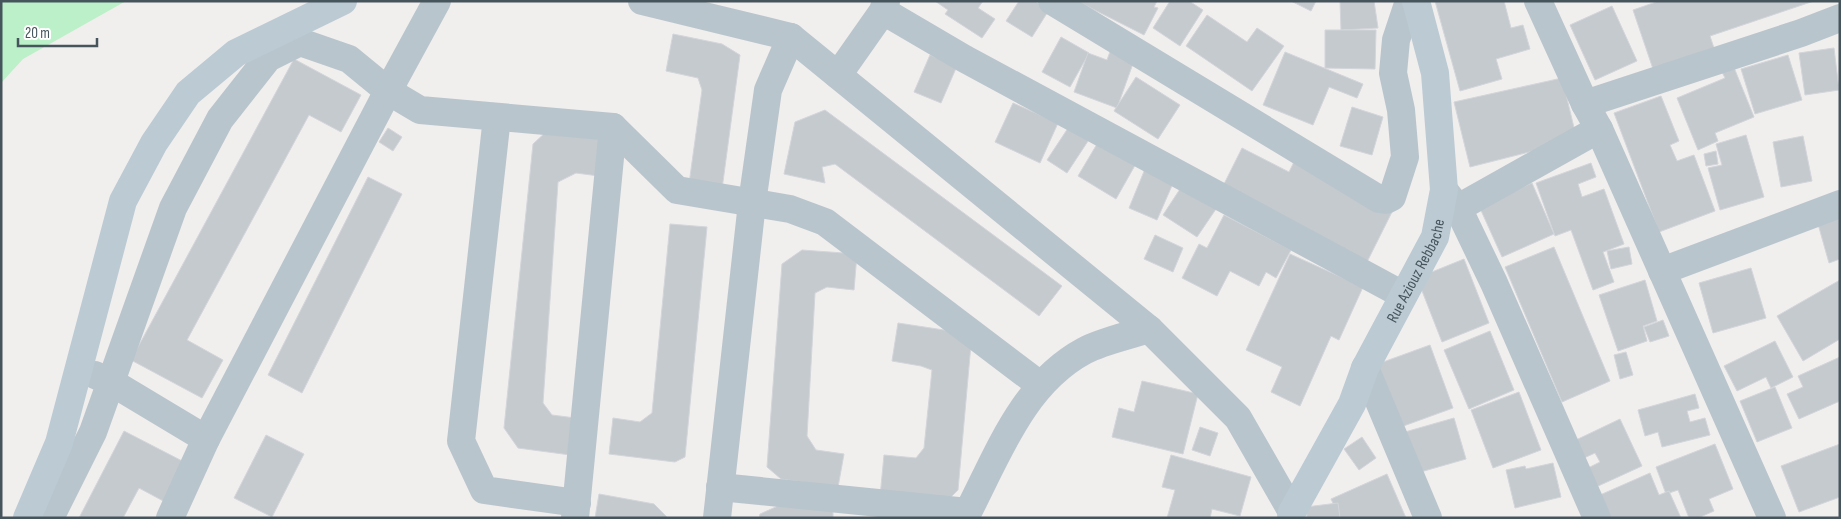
<svg xmlns="http://www.w3.org/2000/svg" width="1841" height="519" viewBox="0 0 1841 519" font-family="'Sofia Sans Condensed',sans-serif">
  <rect width="100%" height="100%" fill="#f1eeee"/>
  <polygon fill="#bbf0c8" points="1,1 126,1 23,59 1,83"/>
  <g fill="#c5cace" stroke="#d2d5da">
    <polygon points="935,1 983,1 978,8 995,19 982,38 945,14 948,10"/>
    <polygon points="1019,1 1035,1 1049,10 1032,37 1006,21"/>
    <polygon points="1077,1 1157,1 1154,7 1158,8 1144,35"/>
    <polygon points="1170,1 1189,1 1203,10 1180,46 1153,28"/>
    <polygon points="1291,1 1316,1 1311,11"/>
    <polygon points="1340,1 1374,1 1378,28 1341,30"/>
    <polygon points="1435,1 1504,1 1511,28 1523,25 1530,49 1496,59 1502,79 1460,91"/>
    <polygon points="1659,1 1814,1 1710,36 1714,48 1653,69 1633,10"/>
    <polygon points="1612,6 1637,61 1595,80 1570,25"/>
    <polygon points="1207,15 1247,42 1257,28 1284,46 1252,91 1186,46"/>
    <polygon points="1325,30 1376,30 1375,69 1325,68"/>
    <polygon points="673,34 722,44 740,55 722,189 689,184 702,90 698,78 666,71"/>
    <polygon points="1061,37 1089,53 1070,87 1042,72"/>
    <polygon points="1834,48 1839,90 1805,95 1799,53"/>
    <polygon points="1111,49 1135,58 1117,108 1074,92 1088,53 1107,60"/>
    <polygon points="1285,52 1363,84 1357,98 1329,87 1313,125 1263,105"/>
    <polygon points="930,55 957,66 941,103 914,92"/>
    <polygon points="1788,55 1802,100 1755,114 1741,69"/>
    <polygon points="294,59 361,95 341,132 309,115 187,340 223,360 202,398 131,360"/>
    <polygon points="1733,65 1754,117 1715,133 1718,141 1698,150 1677,98 1725,78 1721,70"/>
    <polygon points="1136,77 1180,105 1158,139 1114,111"/>
    <polygon points="1562,78 1577,140 1470,167 1454,102"/>
    <polygon points="1661,96 1679,141 1670,145 1677,161 1694,155 1715,211 1659,232 1614,113"/>
    <polygon points="1013,103 1058,123 1040,163 995,142"/>
    <polygon points="1352,107 1383,117 1372,155 1340,146"/>
    <polygon points="825,110 1062,286 1039,316 835,164 822,167 825,183 784,174 795,122"/>
    <polygon points="1072,122 1092,135 1067,173 1047,160"/>
    <polygon points="388,128 402,137 393,151 379,142"/>
    <polygon points="547,131 605,140 599,176 576,173 558,182 543,403 552,415 583,419 578,456 518,448 504,428 533,144"/>
    <polygon points="1746,135 1764,197 1720,210 1708,168 1722,165 1716,144"/>
    <polygon points="1803,136 1812,181 1781,187 1773,142"/>
    <polygon points="1100,139 1138,160 1116,199 1078,176"/>
    <polygon points="1242,148 1289,172 1296,158 1392,212 1367,262 1223,186"/>
    <polygon points="1716,151 1718,164 1706,166 1704,154"/>
    <polygon points="1591,163 1596,177 1578,184 1582,197 1604,189 1624,244 1603,252 1614,282 1593,290 1571,230 1555,236 1536,183"/>
    <polygon points="1145,169 1174,181 1157,220 1129,208"/>
    <polygon points="368,177 402,194 302,393 268,375"/>
    <polygon points="1532,183 1554,234 1502,257 1479,206"/>
    <polygon points="1182,186 1216,209 1197,237 1163,215"/>
    <polygon points="1840,214 1840,259 1829,263 1818,224"/>
    <polygon points="1224,215 1291,250 1276,278 1266,272 1259,286 1230,271 1217,296 1182,278 1199,244 1207,248"/>
    <polygon points="670,224 707,227 685,457 675,462 609,454 613,418 640,422 652,413"/>
    <polygon points="1155,235 1183,248 1173,272 1144,259"/>
    <polygon points="1554,247 1610,381 1562,402 1505,267"/>
    <polygon points="1629,247 1632,264 1611,269 1607,251"/>
    <polygon points="802,250 857,254 854,290 827,287 815,293 807,436 816,450 844,454 838,487 781,479 767,467 782,264"/>
    <polygon points="1290,254 1363,287 1339,340 1331,336 1300,406 1271,392 1282,367 1246,350"/>
    <polygon points="1464,259 1489,323 1442,342 1417,278"/>
    <polygon points="1751,268 1766,318 1713,333 1699,283"/>
    <polygon points="1645,280 1657,321 1643,326 1647,341 1618,351 1599,295"/>
    <polygon points="1840,280 1840,339 1803,361 1777,316"/>
    <polygon points="1663,320 1669,336 1650,342 1644,327"/>
    <polygon points="898,323 957,332 971,344 958,490 944,504 880,497 884,455 916,458 924,448 932,370 921,366 892,361"/>
    <polygon points="1490,331 1514,390 1469,409 1444,350"/>
    <polygon points="1775,341 1793,377 1771,388 1766,377 1737,391 1724,366"/>
    <polygon points="1430,345 1453,408 1398,428 1375,365"/>
    <polygon points="1626,352 1633,375 1620,379 1614,355"/>
    <polygon points="1840,357 1840,401 1799,419 1787,394 1803,387 1798,376"/>
    <polygon points="1142,381 1198,394 1183,454 1112,437 1119,408 1134,412"/>
    <polygon points="1775,387 1792,428 1757,442 1740,401"/>
    <polygon points="1519,392 1541,450 1493,468 1471,410"/>
    <polygon points="1695,394 1699,408 1687,411 1690,422 1705,418 1710,435 1662,447 1658,432 1645,436 1638,410"/>
    <polygon points="1454,418 1466,459 1417,473 1405,432"/>
    <polygon points="1620,419 1642,466 1596,487 1588,468 1600,462 1595,453 1584,458 1576,440"/>
    <polygon points="1200,427 1218,433 1210,456 1192,450"/>
    <polygon points="124,431 188,464 167,503 139,488 123,518 79,518"/>
    <polygon points="266,435 304,454 272,517 234,498"/>
    <polygon points="1362,437 1376,458 1359,470 1344,449"/>
    <polygon points="1715,444 1733,489 1709,499 1714,511 1698,518 1689,518 1678,490 1666,494 1656,467"/>
    <polygon points="1840,444 1840,497 1799,512 1781,466"/>
    <polygon points="1171,455 1251,477 1240,516 1212,509 1210,518 1167,518 1175,490 1162,487"/>
    <polygon points="1553,463 1561,497 1515,508 1506,470 1525,466 1526,469"/>
    <polygon points="1650,473 1659,495 1669,491 1681,518 1610,518 1600,495"/>
    <polygon points="1387,474 1406,518 1340,518 1331,499"/>
    <polygon points="599,494 654,504 668,518 595,518"/>
    <polygon points="1338,503 1340,518 1307,518 1306,507"/>
    <polygon points="778,506 833,511 833,518 759,518 760,514"/>
  </g>
  <g fill="none" stroke-linecap="round" stroke-linejoin="round">
    <g stroke="#b9c5cc" stroke-width="28">
      <polyline points="642,1 791,37 1149,329 1238,418 1292,512"/>
      <polyline points="1052,1 1379,199 1386,200 1392,197 1405,157 1401,110 1393,73 1396,40 1409,1"/>
      <polyline points="1538,1 1585,104 1599,129 1772,518"/>
      <polyline points="883,11 965,59 1403,295"/>
      <polyline points="838,75 883,11 886,1"/>
      <polyline points="1585,104 1801,33 1840,18"/>
      <polyline points="497,117 461,441 484,490 577,503"/>
      <polyline points="1444,190 1458,208 1494,283 1597,518"/>
      <polyline points="1458,208 1599,129"/>
      <polyline points="1662,271 1840,204"/>
      <polyline points="1365,368 1428,518"/>
      <polyline points="95,375 111,382 206,439"/>
      <path d="M720,487L968,512C998,454 1023,384 1084,351C1103,341 1128,336 1149,329"/>
      <polyline points="50,518 93,432 173,208 220,119 268,58 300,42 349,59 388,91 420,110 613,127 677,190 790,209 825,222 1040,385"/>
      <polyline points="170,518 206,439 388,91 437,1"/>
      <polyline points="575,518 613,127"/>
      <polyline points="717,518 752,203 768,90 791,37"/>
    </g>
    <g stroke="#bbcad3" stroke-width="28">
      <polyline points="27,518 59,443 123,201 154,143 188,93 236,53 343,1"/>
      <path id="s1" d="M1291,518L1292,512L1352,404L1365,368L1435,237L1444,190L1435,73L1416,1"/>
    </g>
  </g>
  <g text-anchor="middle" stroke-width="4.5" stroke-linejoin="round" paint-order="stroke">
    <g font-size="16" fill="#46555c" stroke="#fff">
      <text dy="6" stroke="none"><textPath href="#s1" startOffset="278">Rue Aziouz Rebbache</textPath></text>
    </g>
  </g>
  <rect width="1841" height="519" fill="none" stroke="#46555c" stroke-width="5"/>
  <path d="M18 38v8h79v-8" fill="none" stroke="#46555c" stroke-width="2.5"/>
  <text x="25" y="38" font-size="15" fill="#46555c" stroke="#ffffff" stroke-width="4" paint-order="stroke">20 m</text>
</svg>
